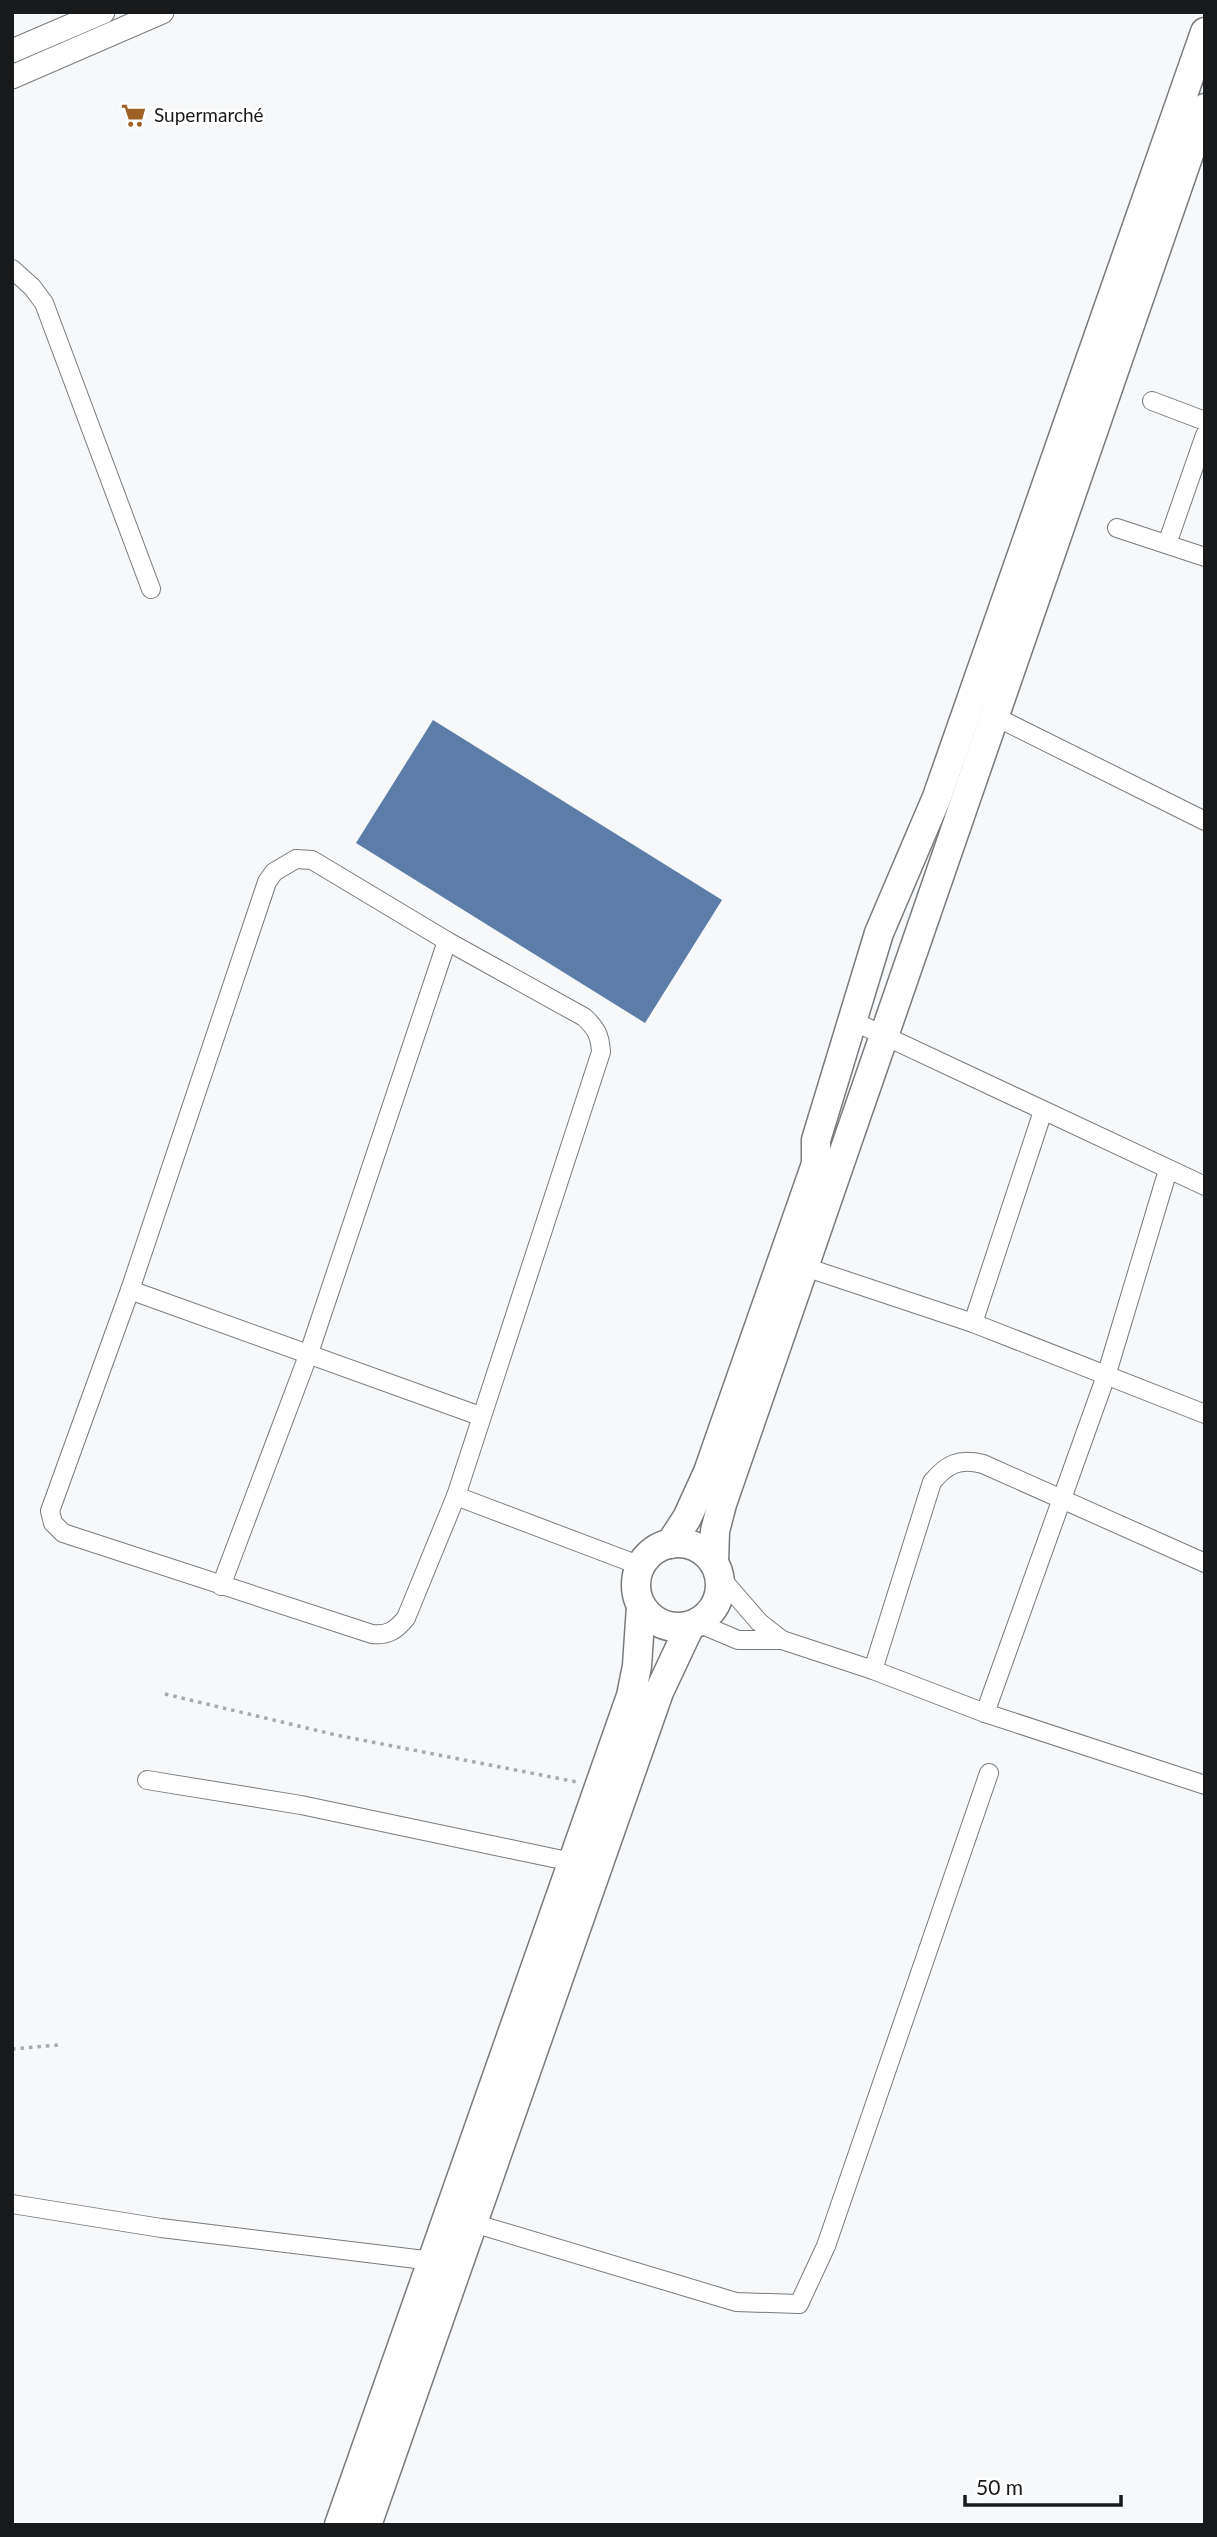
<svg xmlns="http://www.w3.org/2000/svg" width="1217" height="2537" viewBox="0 0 1217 2537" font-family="Lato,sans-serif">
  <rect width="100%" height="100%" fill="#f6f8fa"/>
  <polygon fill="#5c7da7" points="433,720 722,900 645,1023 356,843"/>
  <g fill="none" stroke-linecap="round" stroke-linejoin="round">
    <defs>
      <g id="minor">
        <polyline points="12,269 32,287 44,303 151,589"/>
        <polyline points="1152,401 1205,421"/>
        <polyline points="1117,528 1205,557"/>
        <polyline points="1167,544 1205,435"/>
        <polyline points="996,717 1205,821"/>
        <path d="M296,859L312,860L447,941L584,1017C596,1028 600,1035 601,1052L456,1496L406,1618C396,1630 388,1636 372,1634L63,1533L53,1523L50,1511L130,1290L267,882L274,872Z"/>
        <polyline points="853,1021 1205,1186"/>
        <polyline points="805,1267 973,1323 1205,1414"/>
        <polyline points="130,1290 480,1416"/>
        <polyline points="973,1323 1043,1111"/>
        <polyline points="456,1496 641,1566"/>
        <polyline points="720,1577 759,1622 782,1640 873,1670 985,1713 1205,1785"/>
        <polyline points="221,1586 309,1353 447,941"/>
        <polyline points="698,1623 738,1640 782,1640"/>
        <path d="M873,1670L932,1482C947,1464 959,1458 983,1464L1205,1563"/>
        <polyline points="985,1713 1107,1373 1168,1170"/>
        <polyline points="147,1780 301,1805 572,1862"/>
        <polyline points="12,2204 161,2228 433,2261"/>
        <polyline points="473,2223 736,2302 799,2304 826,2246 989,1773"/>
      </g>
      <g id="tertiary">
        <polyline points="12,51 103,12"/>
        <polyline points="12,77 162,12"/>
      </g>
      <g id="primary">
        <circle cx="678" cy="1585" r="42"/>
        <polyline points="670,1544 687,1518 708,1472 816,1164 816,1140 879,933 937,797 1205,32"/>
        <polyline points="714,1562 715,1531 722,1504 1205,108"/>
        <polyline points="339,2525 631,1696 637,1666 641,1606"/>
        <polyline points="367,2525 659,1692 690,1626"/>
      </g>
    </defs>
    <use href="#minor" stroke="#797a7c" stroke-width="20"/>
    <use href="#tertiary" stroke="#797a7c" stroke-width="25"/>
    <use href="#primary" stroke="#797a7c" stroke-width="31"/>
    <g stroke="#a8aaac" stroke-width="3.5" stroke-dasharray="3.5 5" stroke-linecap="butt">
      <polyline points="165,1694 336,1735 577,1782"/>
      <polyline points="12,2049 59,2045"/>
    </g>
    <use href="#minor" stroke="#fff" stroke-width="18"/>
    <use href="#tertiary" stroke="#fff" stroke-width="23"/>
    <use href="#primary" stroke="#fff" stroke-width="28"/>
  </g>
  <defs>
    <symbol id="supermarket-bare" viewBox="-9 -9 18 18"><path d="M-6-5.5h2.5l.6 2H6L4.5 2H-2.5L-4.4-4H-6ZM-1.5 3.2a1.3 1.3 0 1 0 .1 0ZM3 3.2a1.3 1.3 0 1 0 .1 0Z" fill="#9e6224" stroke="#fff" stroke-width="2.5" paint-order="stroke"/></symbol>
  </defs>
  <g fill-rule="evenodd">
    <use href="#supermarket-bare" x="116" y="98" width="35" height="35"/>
  </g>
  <g text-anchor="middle" stroke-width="5" stroke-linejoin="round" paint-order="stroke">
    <g font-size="19" fill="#18191a" stroke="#fff" text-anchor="start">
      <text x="154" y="122">Supermarché</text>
    </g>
  </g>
  <rect width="1217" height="2537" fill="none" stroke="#18191a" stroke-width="28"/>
  <path d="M965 2495v10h156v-10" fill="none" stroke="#18191a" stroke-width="3.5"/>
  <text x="976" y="2495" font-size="21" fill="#18191a" stroke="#ffffff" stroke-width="5" paint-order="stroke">50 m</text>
</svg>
